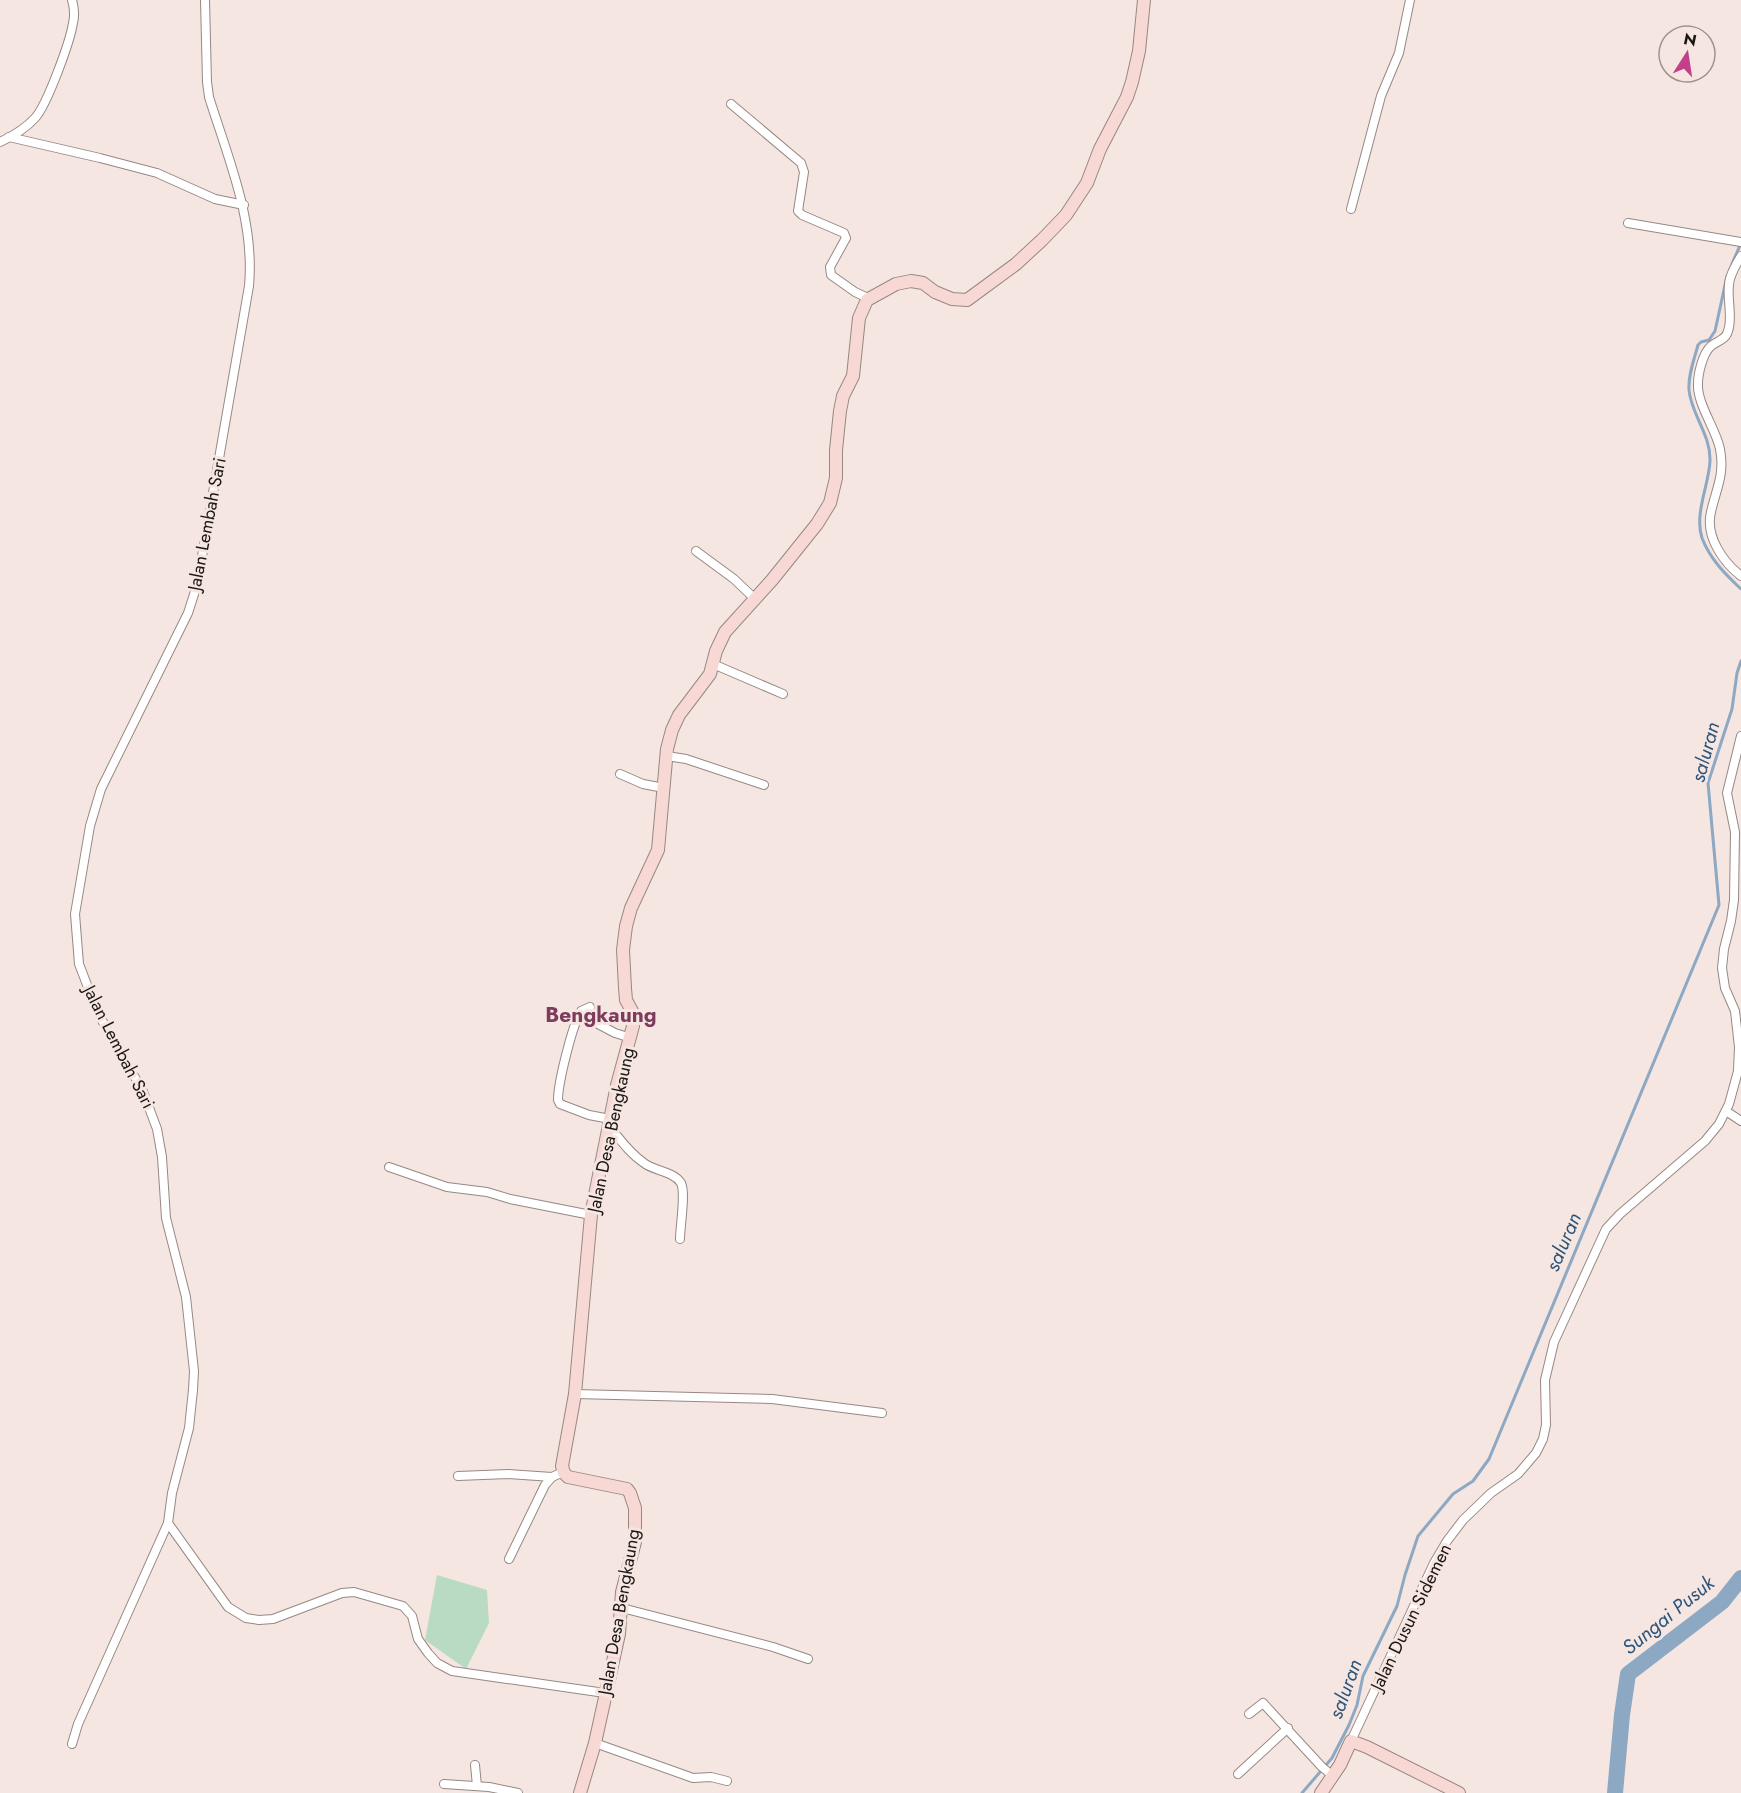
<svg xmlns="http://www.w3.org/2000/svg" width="1741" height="1793" viewBox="0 0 1741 1793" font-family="Jost,sans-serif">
  <rect width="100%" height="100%" fill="#f6e6e1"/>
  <polygon fill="#b9dbc3" points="437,1575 487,1590 489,1623 466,1669 425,1640"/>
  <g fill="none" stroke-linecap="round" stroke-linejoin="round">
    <g stroke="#8da8c3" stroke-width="3">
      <polyline points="1732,264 1741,243"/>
      <path d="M1727,276L1715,331L1709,340L1701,342L1698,345C1694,360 1688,375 1689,390C1691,414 1711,435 1710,461C1709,485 1694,514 1702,538C1710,559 1725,574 1741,589"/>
      <polyline points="1302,1793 1332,1758 1349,1725 1357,1705 1363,1676 1397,1606 1405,1575 1418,1536 1453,1494 1473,1481 1489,1459 1719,905 1708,783 1732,709 1737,673 1741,661"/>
    </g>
    <polyline stroke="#8da8c3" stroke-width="16" points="1615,1793 1622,1715 1628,1674 1722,1602 1741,1578"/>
    <defs>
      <g id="street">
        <path d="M205,0L207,82L209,97C228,158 255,220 249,286L197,585L188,613L101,789L90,826L75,914L79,964L94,1003L110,1037L142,1089L157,1129L162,1157L166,1218L186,1297L194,1371L193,1390L189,1428L172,1493L168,1523L228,1607L246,1618L259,1620L273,1619L342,1593L354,1592L403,1606L412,1616L418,1639L428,1653L437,1663L452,1671L605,1693"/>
        <polyline points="731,104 801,163 804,172 798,211 802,215 844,233 846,238 830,267 831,275 855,292 868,298"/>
        <polyline points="9,137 100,158 157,173 215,199 244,205"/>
        <path d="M0,142C13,136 25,129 35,118C47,105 70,42 73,23C75,15 74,7 72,0"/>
        <polyline points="1351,209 1381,96 1399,53 1410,0"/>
        <polyline points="1628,223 1741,242"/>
        <path d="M1741,256C1736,265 1729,276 1729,285C1727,300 1733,318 1728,331C1726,340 1717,341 1711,346C1703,353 1698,373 1698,384C1697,404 1716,429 1720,449C1725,475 1716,489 1711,512C1705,536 1723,562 1741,576"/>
        <polyline points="696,551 734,579 755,599"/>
        <polyline points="713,664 783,694"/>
        <polyline points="667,756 686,759 764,785"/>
        <polyline points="620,774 643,784 664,788"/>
        <path d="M590,1007L581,1011C572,1026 558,1083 558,1100L560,1104L589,1115L610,1119"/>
        <polyline points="579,1014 615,1033 631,1038"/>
        <polyline points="1726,1111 1741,1121"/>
        <path d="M609,1126C620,1139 629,1153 644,1163C654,1171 673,1171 681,1183C686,1193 680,1226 680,1239"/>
        <polyline points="389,1167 447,1187 487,1192 510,1199 591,1215"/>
        <polyline points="575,1394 772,1399 882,1413"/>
        <polyline points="458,1476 508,1474 552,1477"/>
        <polyline points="509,1559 545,1485 552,1477 563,1472"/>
        <polyline points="622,1608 773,1647 808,1659"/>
        <polyline points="1249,1714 1263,1703 1322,1767 1333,1776"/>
        <polyline points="1351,1741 1434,1563 1447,1541 1463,1520 1491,1493 1518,1474 1536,1453 1543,1439 1546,1425 1545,1380 1554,1342 1606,1229 1620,1214 1705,1141 1719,1124 1729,1104 1738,1071 1739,1047 1735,1011 1725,988 1722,968 1724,949 1731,921 1734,900 1735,832 1727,793 1741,736"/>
        <polyline points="595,1743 693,1778 711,1777 727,1781"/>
        <polyline points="72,1744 78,1724 168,1523"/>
        <polyline points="475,1765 477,1786"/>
        <polyline points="1238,1774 1288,1728"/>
        <polyline points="444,1784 489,1787 518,1793"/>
      </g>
      <g id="secondary">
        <polyline points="580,1793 595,1743 619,1634 622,1592 635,1542 635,1508 630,1493 627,1489 568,1477 564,1473 562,1466 575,1394 591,1215 617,1085 633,1026 632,1011 626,1000 625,988 623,950 626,926 631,908 658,850 667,749 672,730 679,715 710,674 716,651 725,632 772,580 817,524 830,503 836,478 836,450 840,411 843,396 853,376 859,318 867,300 896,284 911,281 923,283 935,292 952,299 967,300 1016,264 1042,240 1066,215 1087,183 1100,149 1127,97 1132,82 1139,51 1144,0"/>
        <polyline points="1321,1793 1340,1765 1351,1741 1367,1747 1459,1793"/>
      </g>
    </defs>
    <use href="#street" stroke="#968883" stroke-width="10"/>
    <use href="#secondary" stroke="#968883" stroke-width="14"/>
    <use href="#street" stroke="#fff" stroke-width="8"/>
    <use href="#secondary" stroke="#f7d8d4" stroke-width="12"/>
  </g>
  <g text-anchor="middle" stroke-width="6" stroke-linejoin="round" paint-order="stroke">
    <g font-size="18" fill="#1c1614" stroke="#f6e6e1">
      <text transform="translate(207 524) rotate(-79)" y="6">Jalan Lembah Sari</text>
      <text transform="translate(119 1047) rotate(63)" y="6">Jalan Lembah Sari</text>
      <text transform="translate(611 1130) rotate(-78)" y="6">Jalan Desa Bengkaung</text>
      <text transform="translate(619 1612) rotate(-80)" y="6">Jalan Desa Bengkaung</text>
      <text transform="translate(1411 1617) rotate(-64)" y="6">Jalan Dusun Sidemen</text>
    </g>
    <g font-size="20" font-style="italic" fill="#2b547b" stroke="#f6e6e1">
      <text transform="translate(1705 752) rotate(-75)" y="7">saluran</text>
      <text transform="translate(1563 1242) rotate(-67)" y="7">saluran</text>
      <text transform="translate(1668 1615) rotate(-39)" y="7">Sungai Pusuk</text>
      <text transform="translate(1345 1689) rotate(-70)" y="7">saluran</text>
    </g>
    <g font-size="21" font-weight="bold" fill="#7e3c5d" stroke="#f6e6e1">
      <text x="601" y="1022">Bengkaung</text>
    </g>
  </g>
  <g transform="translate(1687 54) rotate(12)"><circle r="28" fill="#f6e6e1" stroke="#9f938f" stroke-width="1.5"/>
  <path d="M0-4.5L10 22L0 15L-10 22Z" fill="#c34088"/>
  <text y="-9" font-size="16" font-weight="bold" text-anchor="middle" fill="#1c1614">N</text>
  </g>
</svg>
